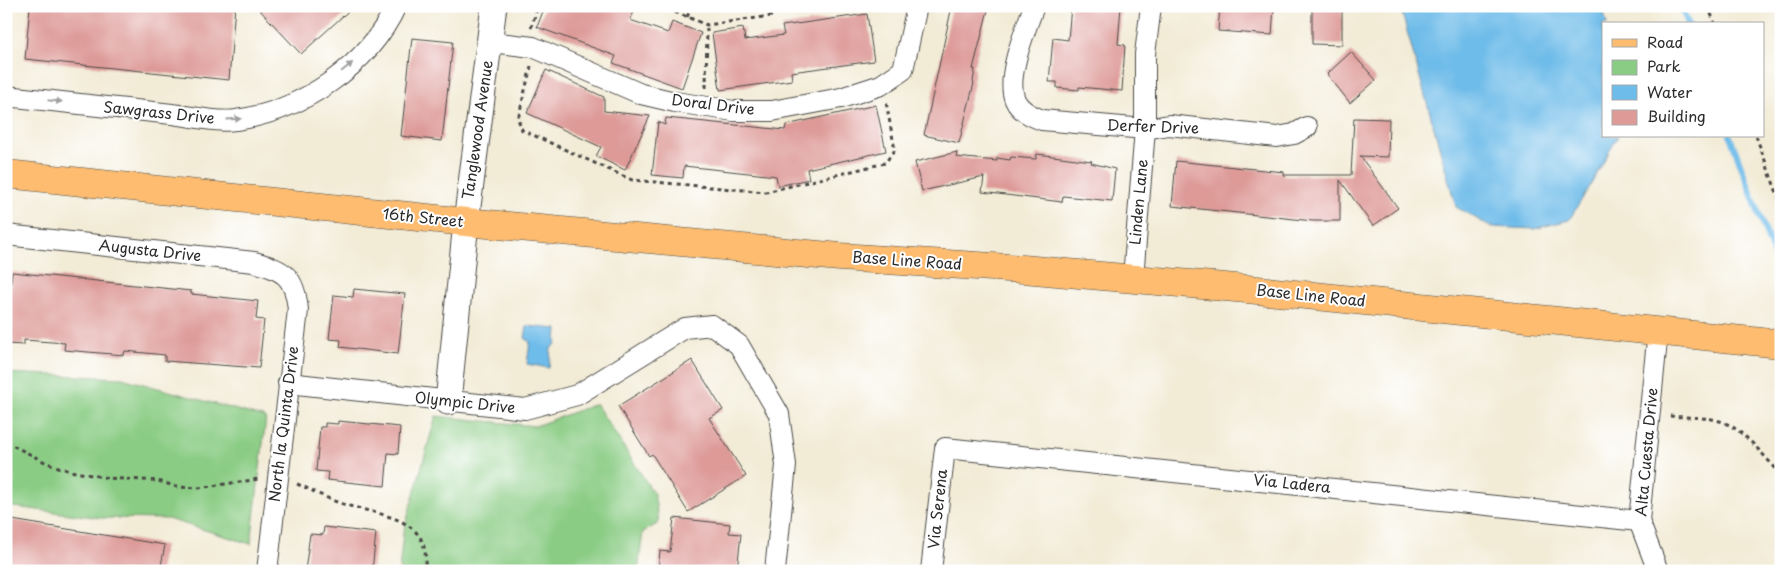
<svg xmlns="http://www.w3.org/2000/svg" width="1787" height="577" viewBox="0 0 1787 577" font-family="'Playpen Sans',sans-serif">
  <rect width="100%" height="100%" fill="#fff"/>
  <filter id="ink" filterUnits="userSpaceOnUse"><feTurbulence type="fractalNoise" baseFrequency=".02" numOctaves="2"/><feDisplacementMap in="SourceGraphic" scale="10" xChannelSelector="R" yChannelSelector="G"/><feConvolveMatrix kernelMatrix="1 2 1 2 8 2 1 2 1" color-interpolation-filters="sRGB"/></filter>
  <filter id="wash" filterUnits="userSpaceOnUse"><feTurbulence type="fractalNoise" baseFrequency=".0096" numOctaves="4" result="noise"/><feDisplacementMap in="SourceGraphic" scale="20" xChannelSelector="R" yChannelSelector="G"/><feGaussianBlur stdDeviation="1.12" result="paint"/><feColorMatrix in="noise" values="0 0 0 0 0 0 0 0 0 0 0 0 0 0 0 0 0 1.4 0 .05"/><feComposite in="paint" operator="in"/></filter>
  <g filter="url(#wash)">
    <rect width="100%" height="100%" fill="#f2ebd6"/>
    <g fill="#8acc84" stroke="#5a7c58">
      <polygon points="6,373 122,378 266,418 251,544 168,519 102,518 6,506"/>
      <polygon points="596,404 654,494 659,523 643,532 638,571 399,571 403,533 436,416 535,426"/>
    </g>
    <g fill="#6ebce9" stroke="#4c748a">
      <polygon points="1400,6 1602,6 1607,24 1603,24 1603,136 1618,136 1589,188 1569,220 1534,229 1491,227 1456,207"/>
      <polygon points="527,326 557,329 556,344 551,348 549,368 527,364 530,342 525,338"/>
    </g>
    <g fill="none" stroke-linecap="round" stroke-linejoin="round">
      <g stroke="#6ebce9" stroke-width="6">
        <polyline points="1681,6 1688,24"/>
        <polyline points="1730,136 1781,274"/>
      </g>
    </g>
    <g id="blocks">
      <g fill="#dd9a97">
        <polygon points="30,6 235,6 229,80 25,59"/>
        <polygon points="256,6 354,6 301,54"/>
        <polygon points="545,6 617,6 634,12 630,20 668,33 672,22 701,33 682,88 613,63 616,56 537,27"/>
        <polygon points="952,6 971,6 988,10 973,69 975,69 973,82 974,83 959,143 924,135"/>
        <polygon points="1071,6 1121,6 1118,44 1125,45 1122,91 1079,87 1079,90 1057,88 1057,82 1049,82 1053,38 1068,40"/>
        <polygon points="1220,6 1274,6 1272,35 1218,31"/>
        <polygon points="1312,6 1342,6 1342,45 1312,44"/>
        <polygon points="867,14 874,61 791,72 792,80 720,90 712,33 743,28 745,40 784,35 782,26"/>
        <polygon points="412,38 453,42 442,141 401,136"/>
        <polygon points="1351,52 1376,80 1350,103 1327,74"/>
        <polygon points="546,70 604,97 604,111 650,116 625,170 596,156 601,147 527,113"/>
        <polygon points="876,105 886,151 807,169 809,179 778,186 776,176 684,166 683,178 652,175 658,122 665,125 666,118 785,130 786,125"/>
        <polygon points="1354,118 1389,119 1388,157 1360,156 1398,208 1373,226 1340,180 1340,221 1313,221 1172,206 1176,161 1284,172 1284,175 1351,175"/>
        <polygon points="957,152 956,157 997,161 997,158 1010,160 1011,157 1036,159 1037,154 1092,161 1091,163 1115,169 1112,201 1063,196 1062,202 982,192 984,177 922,191 915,162"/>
        <polygon points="12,272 191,291 191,294 258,301 256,319 264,320 259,368 165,361 165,355 125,351 124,355 64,350 65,343 24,340 24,345 6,344 6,292 10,292"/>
        <polygon points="354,289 405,294 398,354 340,347 341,340 329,339 334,295 353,297"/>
        <polygon points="692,360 723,410 709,418 746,476 688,512 652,454 649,456 618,406"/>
        <polygon points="338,421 400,427 398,454 388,453 385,486 327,480 328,472 316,471 320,427 325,427 325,423 338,424"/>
        <polygon points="674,518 730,524 729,533 741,534 737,571 658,571 660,551 670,552"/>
        <polygon points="6,519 165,545 160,571 6,571"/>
        <polygon points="324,527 376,533 372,571 305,571 310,534 323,535"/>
      </g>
    </g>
  </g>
  <g filter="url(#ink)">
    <use href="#blocks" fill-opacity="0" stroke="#494845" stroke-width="1"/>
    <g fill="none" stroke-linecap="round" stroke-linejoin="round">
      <defs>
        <g id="minor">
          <path d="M1034,6C1026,29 1005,77 1015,100C1020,111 1031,116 1042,120L1145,129L1169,125L1277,137L1294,134L1307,127"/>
          <polyline points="490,42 533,47 641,94 675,102 734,111 772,111 841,98 881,85 903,70 917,6"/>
          <path d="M6,96C61,102 117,108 172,114C190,116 218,123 236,120C302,111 368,66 396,6"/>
          <path d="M6,235L254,262C285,270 295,277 298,310L267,571"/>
          <polyline points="1133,278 1145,129 1145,54 1151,6"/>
          <polyline points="1658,330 1639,521 1658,571"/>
          <polyline points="288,383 525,409 577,395 685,328 712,325 739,345 779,414 786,465 775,571"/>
          <polyline points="931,571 945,448 1639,521"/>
        </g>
        <polyline id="tertiary" points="448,402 466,222 494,6"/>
        <polyline id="primary" points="6,174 466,222 840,257 1023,269 1247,289 1781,344"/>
      </defs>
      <use href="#minor" stroke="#494845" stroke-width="22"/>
      <use href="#tertiary" stroke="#494845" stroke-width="27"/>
      <use href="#primary" stroke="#494845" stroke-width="29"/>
      <g stroke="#494845" stroke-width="3" stroke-dasharray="4 4" stroke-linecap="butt">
        <polyline points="660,6 707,25 771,16 780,9 802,6"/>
        <polyline points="1708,6 1715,24"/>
        <polyline points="687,17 692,6"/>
        <polyline points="531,28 538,6"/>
        <polyline points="531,66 518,119 522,130 632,180 766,192 885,163 895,150 886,102"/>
        <polyline points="706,88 707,25"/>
        <polyline points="1756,136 1781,204"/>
        <path d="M1670,416C1688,418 1709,416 1725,423C1746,432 1765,458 1781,474"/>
        <polyline points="6,442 47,463 70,471 108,478 158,481 178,487 198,488 259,479"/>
        <path d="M297,484C312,490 325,498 340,503C377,516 435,515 424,571"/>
      </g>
      <use href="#minor" stroke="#fff" stroke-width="20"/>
      <use href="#tertiary" stroke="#fff" stroke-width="25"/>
      <use href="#primary" stroke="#fdbc6f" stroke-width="28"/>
    </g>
    <defs><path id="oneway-solid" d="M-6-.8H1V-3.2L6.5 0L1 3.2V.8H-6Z" transform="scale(1.25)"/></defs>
    <g fill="#a0a0a0">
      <use href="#oneway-solid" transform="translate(347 67) rotate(-39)"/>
      <use href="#oneway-solid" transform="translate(55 101) rotate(6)"/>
      <use href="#oneway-solid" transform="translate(234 119) rotate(-3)"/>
    </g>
  </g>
  <g text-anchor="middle" stroke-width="4" stroke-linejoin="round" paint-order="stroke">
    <g font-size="15" fill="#2b2b2b" stroke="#fff">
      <text transform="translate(713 105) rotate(7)" y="5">Doral Drive</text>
      <text transform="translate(159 113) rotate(6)" y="5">Sawgrass Drive</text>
      <text transform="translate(1153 127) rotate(2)" y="5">Derfer Drive</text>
      <text transform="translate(478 130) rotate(-82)" y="5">Tanglewood Avenue</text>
      <text transform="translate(1139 202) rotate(-85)" y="5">Linden Lane</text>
      <text transform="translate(423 218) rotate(6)" y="5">16th Street</text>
      <text transform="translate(150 251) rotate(6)" y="5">Augusta Drive</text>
      <text transform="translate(907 261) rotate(4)" y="5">Base Line Road</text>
      <text transform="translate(1311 296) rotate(6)" y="5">Base Line Road</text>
      <text transform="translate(465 403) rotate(6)" y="5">Olympic Drive</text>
      <text transform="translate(284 424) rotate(-83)" y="5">North la Quinta Drive</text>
      <text transform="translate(1647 452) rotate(-85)" y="5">Alta Cuesta Drive</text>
      <text transform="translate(1292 484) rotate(6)" y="5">Via Ladera</text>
      <text transform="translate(938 509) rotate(-84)" y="5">Via Serena</text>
    </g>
  </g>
  <rect width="1787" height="577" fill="none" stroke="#fff" stroke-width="25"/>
  <rect x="1602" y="22" width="162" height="115" fill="#ffffff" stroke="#aaaaaa"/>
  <rect x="1612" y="39" width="25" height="8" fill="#fdbc6f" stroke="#aaaaaa"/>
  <text x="1647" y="48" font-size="15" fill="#2b2b2b">Road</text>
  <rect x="1612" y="60" width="25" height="15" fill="#8acc84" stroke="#aaaaaa"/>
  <text x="1647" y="72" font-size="15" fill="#2b2b2b">Park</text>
  <rect x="1612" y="85" width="25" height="15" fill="#6ebce9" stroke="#aaaaaa"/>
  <text x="1647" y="98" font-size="15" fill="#2b2b2b">Water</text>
  <rect x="1612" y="110" width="25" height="15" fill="#dd9a97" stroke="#aaaaaa"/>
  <text x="1647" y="122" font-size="15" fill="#2b2b2b">Building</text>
</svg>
